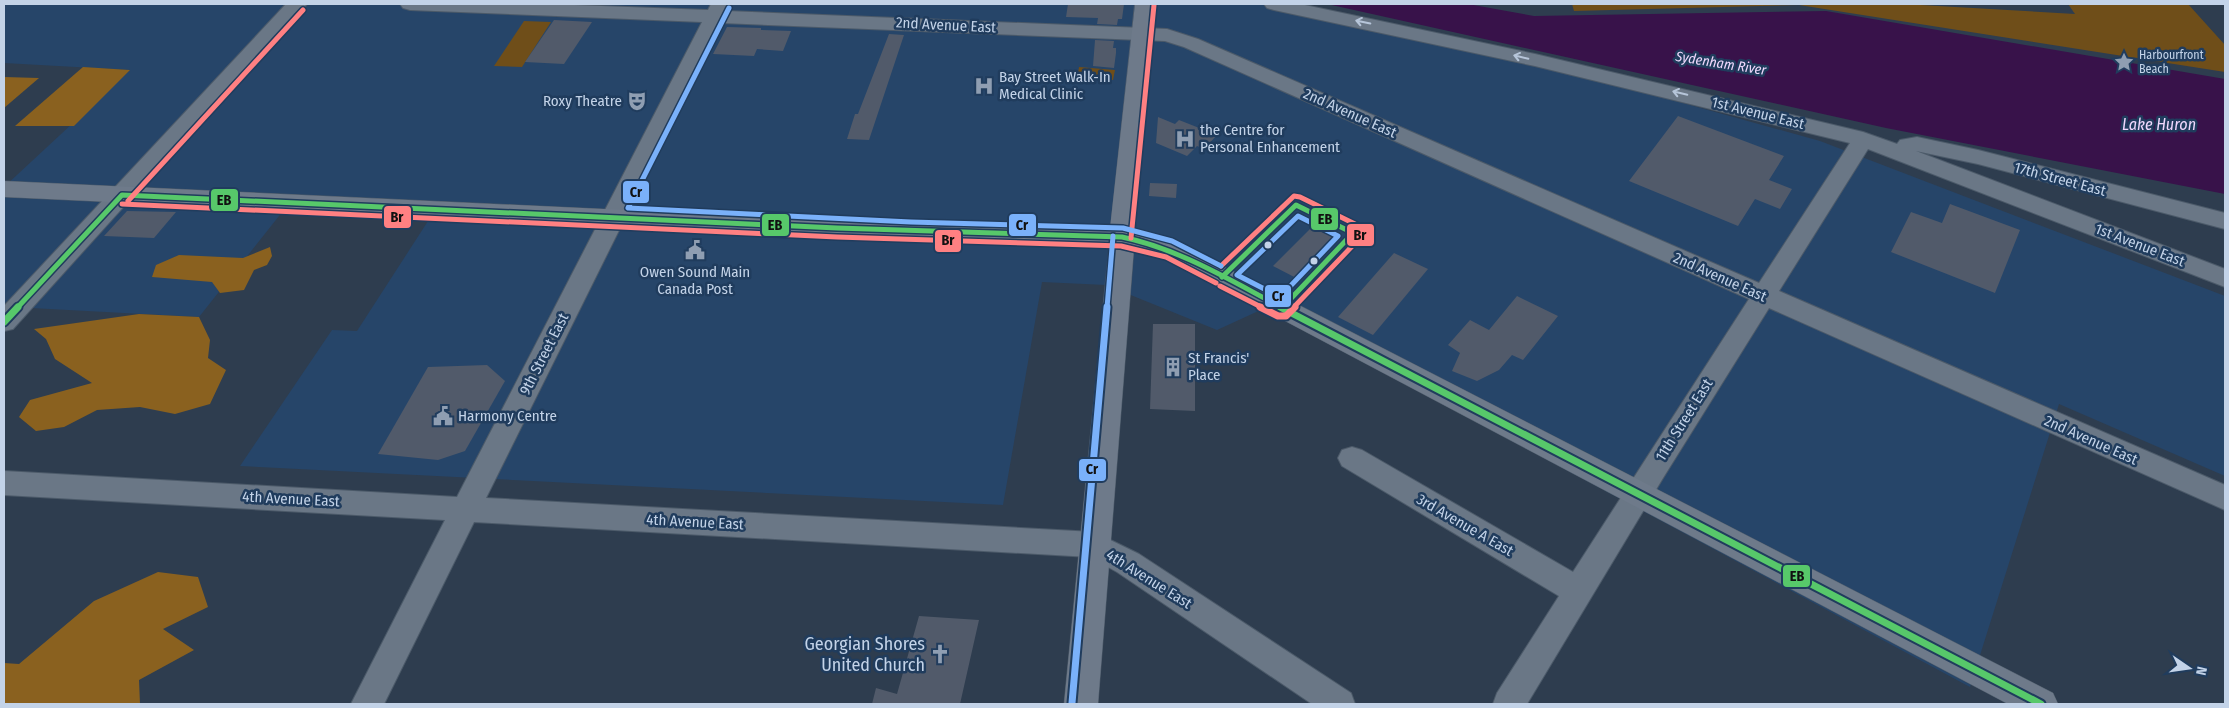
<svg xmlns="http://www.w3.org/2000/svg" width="2229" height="708" viewBox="0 0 2229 708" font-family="'Fira Sans Condensed',sans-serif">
  <rect width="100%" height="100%" fill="#2e3d4f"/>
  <g fill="#264569">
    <polygon points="4,4 289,4 4,307 4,187 130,70 4,63"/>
    <polygon points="306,4 1301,4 1532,61 1820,141 2225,296 2225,476 2059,404 1970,687 1265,308 1217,330 1106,285 1042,282 1003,505 240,466 332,330 357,331 430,218 283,211 199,317 31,308"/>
  </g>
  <g fill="#6f4e19">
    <polygon points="1572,4 1903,4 2075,14 2068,4 2188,4 2225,45 2225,72 1799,5 1574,11"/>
    <polygon points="524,21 551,22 522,67 494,66"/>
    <polygon points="1079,67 1115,70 1113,80 1077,80"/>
  </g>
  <g fill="#8a611f">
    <polygon points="83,67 130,70 74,126 15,126"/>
    <polygon points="4,77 39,78 4,108"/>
    <polygon points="270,247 272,256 267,265 254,270 244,290 220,293 212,282 152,277 156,265 179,255 243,258"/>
    <polygon points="139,314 199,317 210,340 208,358 226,370 210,404 175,414 140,407 97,410 64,427 36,431 19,417 30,400 92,383 55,359 46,339 34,329"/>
    <polygon points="158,572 198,577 208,607 163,629 194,650 139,680 140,704 4,704 4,663 19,664 94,601"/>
  </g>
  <polygon fill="#38124a" points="1327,4 1468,4 1534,16 1826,11 2225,79 2225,194 1886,128"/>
  <g fill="#515a6a">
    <polygon points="1068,4 1124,4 1122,19 1118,19 1117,25 1097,24 1098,18 1066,17"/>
    <polygon points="554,20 592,22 564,64 525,62"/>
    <polygon points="727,27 761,28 761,30 791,31 783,51 757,49 754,56 713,54"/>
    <polygon points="889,34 904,35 869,140 847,139 855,114 858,114"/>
    <polygon points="1095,40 1114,41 1113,48 1116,48 1116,53 1114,68 1093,66"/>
    <polygon points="1678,116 1784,156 1769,180 1792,189 1780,209 1755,199 1738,226 1629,181"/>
    <polygon points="1158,117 1175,124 1179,120 1217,135 1204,149 1197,146 1187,156 1156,143"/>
    <polygon points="1150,183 1177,184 1176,198 1149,196"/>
    <polygon points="1950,204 2020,230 1995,293 1891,252 1911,212 1942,223"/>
    <polygon points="127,211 176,212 154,238 104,236"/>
    <polygon points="1312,227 1339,240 1300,280 1273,266"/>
    <polygon points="1394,253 1428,269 1373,335 1338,317"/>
    <polygon points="1517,296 1558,316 1523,360 1512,355 1499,370 1477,381 1452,371 1460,353 1448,345 1470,320 1489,330"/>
    <polygon points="1153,324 1195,324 1195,411 1150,409"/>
    <polygon points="487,365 505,381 465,451 438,460 378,454 428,367"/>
    <polygon points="919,616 979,620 960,704 872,704 876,688 897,694"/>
  </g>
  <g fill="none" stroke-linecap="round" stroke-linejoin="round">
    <defs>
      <g id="minor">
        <polygon points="286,4 307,4 13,329 4,331 4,306"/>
        <polygon points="400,4 548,4 708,10 711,4 731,4 727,11 1167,29 1198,39 1759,283 1850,143 1535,66 1274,10 1267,8 1264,4 1300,4 1535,54 1863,132 1897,144 1900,140 1917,137 1978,150 2225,213 2225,229 1978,164 1916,151 2225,269 2225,287 1868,149 1779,291 2225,485 2225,510 1769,308 1663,478 1527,704 1493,704 1497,693 1559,596 1342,466 1338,458 1342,450 1352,447 1362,450 1573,572 1749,299 1184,47 1165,41 722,23 486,498 1094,532 1139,554 1351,693 1355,704 1312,704 1117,572 1090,557 474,522 384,704 351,704 445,520 4,495 4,471 457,497 702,22 410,10 403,8"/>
      </g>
      <polygon id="major" points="1135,4 1155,4 1135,231 1155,236 1192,250 2053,693 2058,704 2008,704 1174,262 1134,248 1098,704 1064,704 1109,245 837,236 4,197 4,181 837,220 1110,228"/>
    </defs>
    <use href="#minor" stroke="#4c5a69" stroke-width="2"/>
    <use href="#major" stroke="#4c5a69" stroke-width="1"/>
    <use href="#minor" fill="#6a7786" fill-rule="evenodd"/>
    <use href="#major" fill="#6e7a8a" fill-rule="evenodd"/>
    <defs>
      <g id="bus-1-far1">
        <polyline points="1222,277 1296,205 1353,233 1282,308"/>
        <path d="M17,308L122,195L837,228L1122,237C1180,249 1231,281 1283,308"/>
      </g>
      <g id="bus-1">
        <polyline points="1280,307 2041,704"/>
        <polyline points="4,322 18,307"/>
      </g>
      <g id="bus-2-far1">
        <polyline points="128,201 303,10"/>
        <polyline points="122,204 837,237 1121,246 1166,257 1216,283"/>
        <polyline points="1131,238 1154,5"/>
        <polyline points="1221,266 1294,196 1300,197 1357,225 1362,231 1359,239 1293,308"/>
        <polyline points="1220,286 1263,308"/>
      </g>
      <polyline id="bus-2" points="1260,307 1278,316 1286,316 1295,307"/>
      <g id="bus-3-far1">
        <polyline points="729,8 628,208 911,222 1123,228 1172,241 1221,266"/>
        <polygon points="1298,216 1338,236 1280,297 1237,275"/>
        <polyline points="1107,308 1113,236"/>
      </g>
      <polyline id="bus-3" points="1072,703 1107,307"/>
    </defs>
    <use href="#bus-1-far1" stroke="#203c5d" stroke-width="8"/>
    <use href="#bus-1" stroke="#203c5d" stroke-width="11"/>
    <use href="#bus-2-far1" stroke="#203c5d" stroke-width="8"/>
    <use href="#bus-2" stroke="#203c5d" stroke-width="11"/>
    <use href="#bus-3-far1" stroke="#203c5d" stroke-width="8"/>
    <use href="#bus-3" stroke="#203c5d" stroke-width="11"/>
    <use href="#bus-1-far1" stroke="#57c86a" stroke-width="5"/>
    <use href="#bus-1" stroke="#57c86a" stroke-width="7"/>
    <use href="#bus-2-far1" stroke="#ff8082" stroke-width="5"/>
    <use href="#bus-2" stroke="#ff8082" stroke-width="7"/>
    <use href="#bus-3-far1" stroke="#7ab1fa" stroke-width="5"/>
    <use href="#bus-3" stroke="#7ab1fa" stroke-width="7"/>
  </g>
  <defs><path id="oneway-shaft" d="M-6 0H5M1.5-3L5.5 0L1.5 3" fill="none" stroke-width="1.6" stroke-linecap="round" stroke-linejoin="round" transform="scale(1.25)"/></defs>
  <g stroke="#b6c5d9">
    <use href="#oneway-shaft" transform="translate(1363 22) rotate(-168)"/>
    <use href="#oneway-shaft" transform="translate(1521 57) rotate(-167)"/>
    <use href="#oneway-shaft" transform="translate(1680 93) rotate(-167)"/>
  </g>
  <defs>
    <symbol id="sight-bare" viewBox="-9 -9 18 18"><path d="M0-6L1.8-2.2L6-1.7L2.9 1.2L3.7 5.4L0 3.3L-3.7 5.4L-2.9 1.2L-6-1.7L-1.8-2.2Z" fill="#8f9eb2" stroke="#203c5d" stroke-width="2.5" paint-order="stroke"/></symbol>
    <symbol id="hospital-bare" viewBox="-9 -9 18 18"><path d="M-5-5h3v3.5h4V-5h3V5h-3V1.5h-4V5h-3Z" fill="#8f9eb2" stroke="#203c5d" stroke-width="2.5" paint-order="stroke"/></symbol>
    <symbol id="theatre-bare" viewBox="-9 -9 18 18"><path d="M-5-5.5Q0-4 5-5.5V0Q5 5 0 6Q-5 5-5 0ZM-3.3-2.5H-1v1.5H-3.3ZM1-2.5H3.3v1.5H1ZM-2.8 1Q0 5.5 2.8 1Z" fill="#8f9eb2" stroke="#203c5d" stroke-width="2.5" paint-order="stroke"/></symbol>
    <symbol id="civic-bare" viewBox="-9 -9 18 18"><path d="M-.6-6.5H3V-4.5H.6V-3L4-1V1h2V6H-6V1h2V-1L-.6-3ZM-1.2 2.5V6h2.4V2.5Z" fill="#8f9eb2" stroke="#203c5d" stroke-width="2.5" paint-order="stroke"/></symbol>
    <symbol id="building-bare" viewBox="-9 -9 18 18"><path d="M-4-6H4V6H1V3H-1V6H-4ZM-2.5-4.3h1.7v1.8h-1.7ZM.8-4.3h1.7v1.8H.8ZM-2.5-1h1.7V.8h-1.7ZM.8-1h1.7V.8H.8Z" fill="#8f9eb2" stroke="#203c5d" stroke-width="2.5" paint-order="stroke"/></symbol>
    <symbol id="church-bare" viewBox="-9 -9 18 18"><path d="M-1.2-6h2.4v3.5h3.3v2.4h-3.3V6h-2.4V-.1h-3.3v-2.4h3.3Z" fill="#8f9eb2" stroke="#203c5d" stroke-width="2.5" paint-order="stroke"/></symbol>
  </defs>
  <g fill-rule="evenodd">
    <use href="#sight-bare" x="2110" y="48" width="28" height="28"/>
    <use href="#hospital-bare" x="970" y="72" width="28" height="28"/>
    <use href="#theatre-bare" x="623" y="87" width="28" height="28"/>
    <use href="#hospital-bare" x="1171" y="125" width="28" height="28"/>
    <use href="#civic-bare" x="681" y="236" width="28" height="28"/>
    <use href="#building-bare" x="1159" y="353" width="28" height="28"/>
    <use href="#civic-bare" x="429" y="402" width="28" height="28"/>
    <use href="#church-bare" x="926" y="640" width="28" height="28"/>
  </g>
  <g fill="#c3d3e8" stroke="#203c5d" stroke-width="2">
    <circle cx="1268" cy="245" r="4.5"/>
    <circle cx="1314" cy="261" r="4.5"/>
  </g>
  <g text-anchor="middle" stroke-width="5" stroke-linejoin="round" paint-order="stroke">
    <g font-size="12" fill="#c3d3e8" stroke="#203c5d" text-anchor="start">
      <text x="2139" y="59">Harbourfront<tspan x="2139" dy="14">Beach</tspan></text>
    </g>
    <g font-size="14" font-style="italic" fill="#f0d8fd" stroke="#203c5d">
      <text transform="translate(1721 63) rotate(9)" y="5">Sydenham River</text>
    </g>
    <g font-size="15" fill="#c3d3e8" stroke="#203c5d">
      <text transform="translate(946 25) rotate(3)" y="5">2nd Avenue East</text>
      <text transform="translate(1350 113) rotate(24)" y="5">2nd Avenue East</text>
      <text transform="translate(1758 113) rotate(14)" y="5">1st Avenue East</text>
      <text transform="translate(2060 179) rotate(15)" y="5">17th Street East</text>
      <text transform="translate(2140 245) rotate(21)" y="5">1st Avenue East</text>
      <text transform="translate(1720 277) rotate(24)" y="5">2nd Avenue East</text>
      <text transform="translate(544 354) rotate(-63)" y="5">9th Street East</text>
      <text transform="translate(1684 420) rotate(-58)" y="5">11th Street East</text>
      <text transform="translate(2091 440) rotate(24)" y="5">2nd Avenue East</text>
      <text transform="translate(291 499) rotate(3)" y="5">4th Avenue East</text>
      <text transform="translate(695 522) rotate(3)" y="5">4th Avenue East</text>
      <text transform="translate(1465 525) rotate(30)" y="5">3rd Avenue A East</text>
      <text transform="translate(1149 579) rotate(32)" y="5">4th Avenue East</text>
    </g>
    <g font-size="15" fill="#c3d3e8" stroke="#203c5d" text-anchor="start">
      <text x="999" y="82">Bay Street Walk-In<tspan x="999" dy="17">Medical Clinic</tspan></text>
      <text x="622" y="106" text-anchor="end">Roxy Theatre</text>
      <text x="1200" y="135">the Centre for<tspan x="1200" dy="17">Personal Enhancement</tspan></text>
      <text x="695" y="277" text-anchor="middle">Owen Sound Main<tspan x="695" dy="17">Canada Post</tspan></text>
      <text x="1188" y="363">St Francis'<tspan x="1188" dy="17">Place</tspan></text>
      <text x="458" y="421">Harmony Centre</text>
    </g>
    <g font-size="16" font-style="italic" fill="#f0d8fd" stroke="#203c5d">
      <text x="2159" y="130">Lake Huron</text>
    </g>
    <g font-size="18" fill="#c3d3e8" stroke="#203c5d" text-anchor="end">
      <text x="925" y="650">Georgian Shores<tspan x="925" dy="21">United Church</tspan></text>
    </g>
  </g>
  <g stroke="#203c5d" stroke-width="2">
    <rect x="622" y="180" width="28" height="24" rx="5" fill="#7ab1fa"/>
    <rect x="210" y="188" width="29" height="24" rx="5" fill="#57c86a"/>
    <rect x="383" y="205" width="29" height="24" rx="5" fill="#ff8082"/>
    <rect x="1310" y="207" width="29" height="24" rx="5" fill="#57c86a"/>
    <rect x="761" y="213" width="29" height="24" rx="5" fill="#57c86a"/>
    <rect x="1008" y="213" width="29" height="24" rx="5" fill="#7ab1fa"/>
    <rect x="1346" y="223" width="29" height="24" rx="5" fill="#ff8082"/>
    <rect x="934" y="229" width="28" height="24" rx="5" fill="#ff8082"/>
    <rect x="1264" y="284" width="28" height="24" rx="5" fill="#7ab1fa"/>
    <rect x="1078" y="458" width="29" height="24" rx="5" fill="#7ab1fa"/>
    <rect x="1782" y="564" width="29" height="24" rx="5" fill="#57c86a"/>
  </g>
  <g font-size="14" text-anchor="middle" font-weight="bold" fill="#111">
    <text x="636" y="197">Cr</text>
    <text x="224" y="205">EB</text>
    <text x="397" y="222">Br</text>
    <text x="1325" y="224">EB</text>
    <text x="775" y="230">EB</text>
    <text x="1022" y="230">Cr</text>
    <text x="1360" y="240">Br</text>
    <text x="948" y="245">Br</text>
    <text x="1278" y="301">Cr</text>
    <text x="1092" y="474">Cr</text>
    <text x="1797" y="581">EB</text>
  </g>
  <rect width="2229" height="708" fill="none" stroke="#c3d3e8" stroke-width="10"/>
  <g transform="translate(2189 668) rotate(103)" stroke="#203c5d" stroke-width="4" paint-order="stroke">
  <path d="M0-4L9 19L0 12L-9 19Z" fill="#c3d3e8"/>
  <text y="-8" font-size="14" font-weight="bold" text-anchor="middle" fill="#c3d3e8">N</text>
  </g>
</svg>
